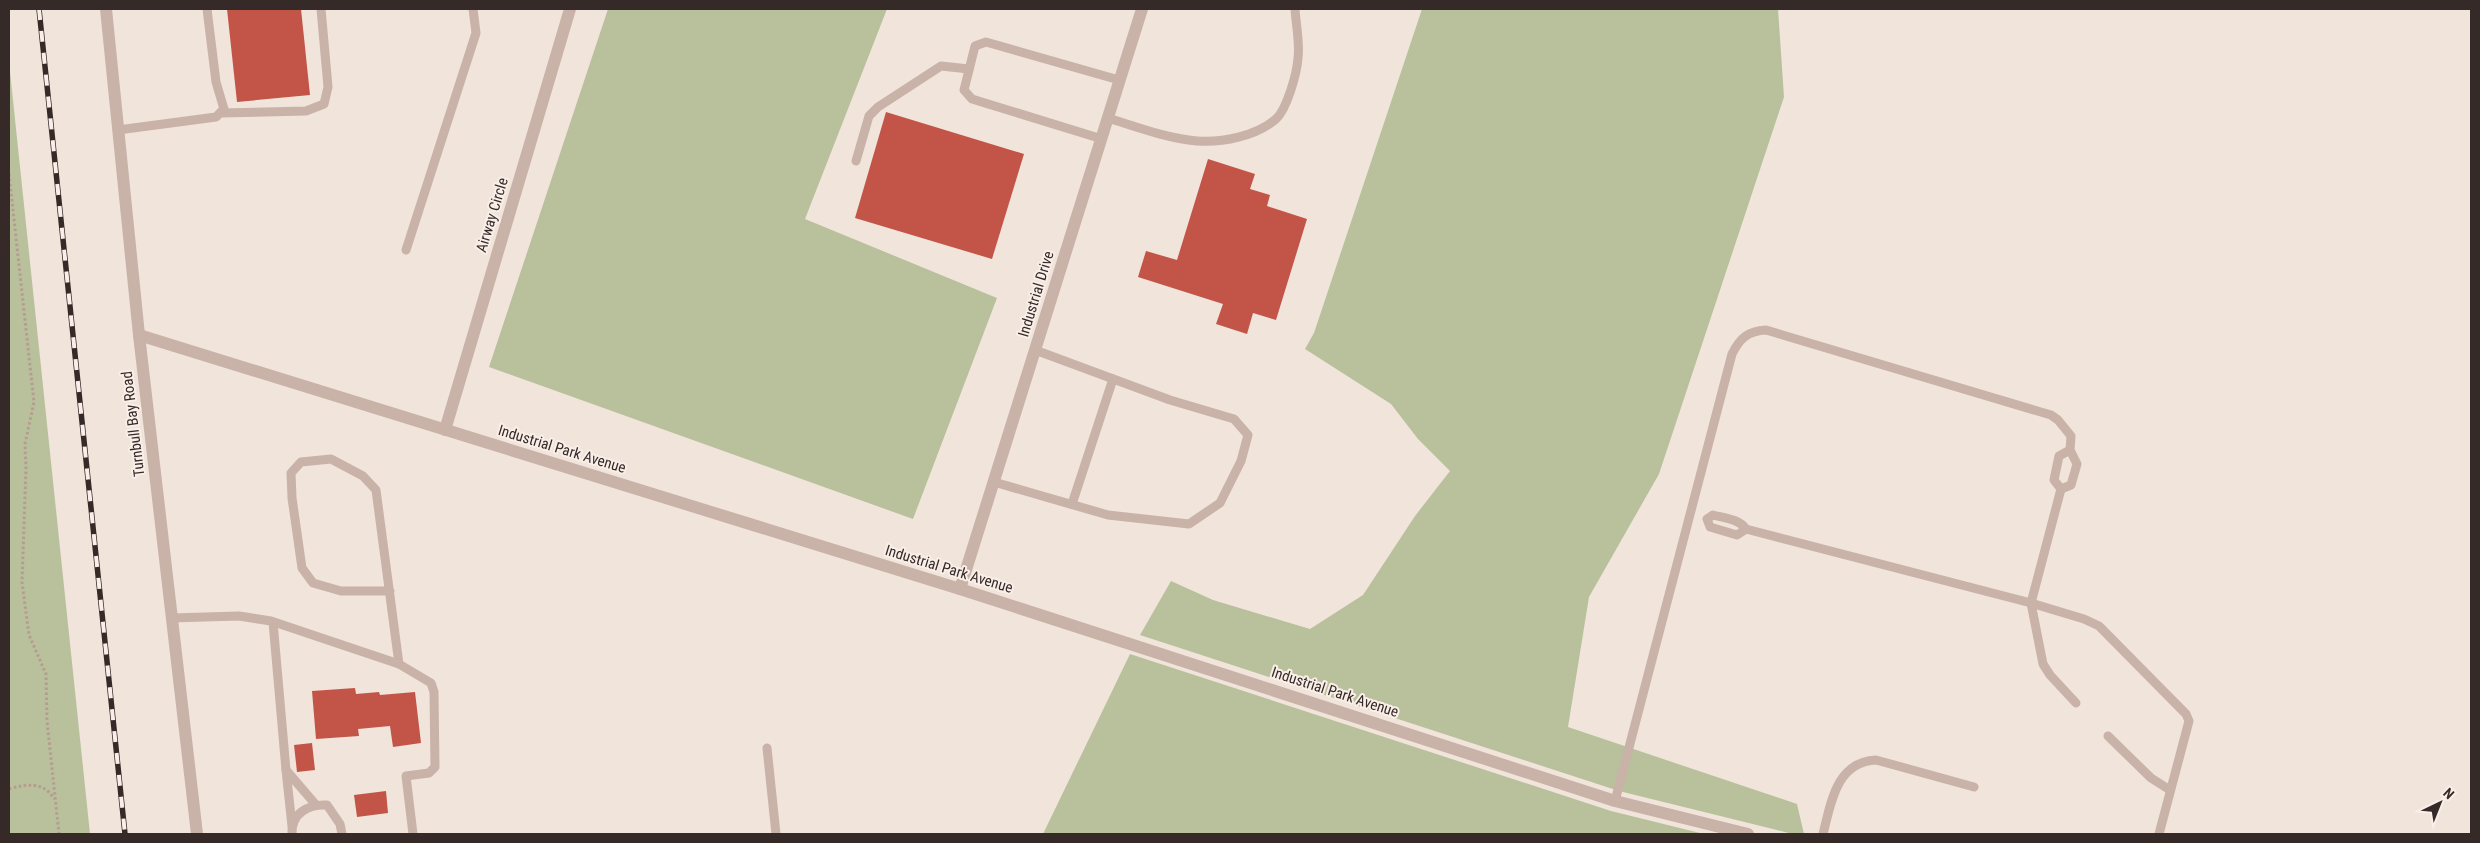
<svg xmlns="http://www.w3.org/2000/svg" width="2480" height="843" viewBox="0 0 2480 843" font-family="'Roboto Condensed',sans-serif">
  <rect width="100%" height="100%" fill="#f1e4db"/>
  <g fill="#b9c09c">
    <polygon points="608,9 887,9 805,219 997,298 913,519 489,367"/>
    <polygon points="1422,9 1778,9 1784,97 1659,474 1589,597 1568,727 1797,804 1804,834 1793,834 1619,791 1140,635 1171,581 1213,600 1310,629 1363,595 1415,516 1450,471 1418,439 1391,404 1305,349 1314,333"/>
    <polygon points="9,62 90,834 9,834"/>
    <polygon points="1130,654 1611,811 1704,834 1043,834"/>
  </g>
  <g fill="#c35448">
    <polygon points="227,9 301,9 310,95 237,102"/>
    <polygon points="886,112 1024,154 992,259 855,218"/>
    <polygon points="1208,159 1255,174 1250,189 1270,195 1267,206 1307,219 1276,320 1253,313 1247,334 1216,324 1223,304 1138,277 1146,251 1177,260"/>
    <polygon points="355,688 356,694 379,692 380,695 415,692 421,743 393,747 390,726 358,729 359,736 316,739 312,691"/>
    <polygon points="312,743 315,770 297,772 294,745"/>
    <polygon points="386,791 388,813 357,817 354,795"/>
  </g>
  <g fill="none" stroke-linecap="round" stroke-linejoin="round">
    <g stroke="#b59c92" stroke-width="3" stroke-dasharray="2.5 2.5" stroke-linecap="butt">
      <polyline points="9,174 33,393 34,402 25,444 26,468 22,582 29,635 46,674 47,721 59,834"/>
      <path d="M9,789C26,784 44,781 54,799"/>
    </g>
    <g stroke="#c9b2a8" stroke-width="9">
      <polyline points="220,113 306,111 324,104 328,87 321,9"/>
      <path d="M1108,118C1137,127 1166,138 1197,141C1222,143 1256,136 1276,119C1287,109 1297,73 1298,58C1300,43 1296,25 1295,9"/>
      <polyline points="118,130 216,117 224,109 216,82 207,9"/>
      <polyline points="1102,139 972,99 964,90 975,46 986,42 1119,80"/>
      <polyline points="856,161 869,116 878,107 941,66 969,69"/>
      <polyline points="406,250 476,33 473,9"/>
      <polyline points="994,482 1108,515 1189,524 1220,503 1241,461 1248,435 1234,419 1170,400 1035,350"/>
      <polyline points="2061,489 2031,603 2043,664 2050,675 2076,703"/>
      <polyline points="1072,504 1113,379"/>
      <path d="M1746,529L1737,535L1710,527L1707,519L1713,515C1725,518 1739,519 1746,529L2031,603L2084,619L2099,626L2186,714L2189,721L2159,834"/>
      <polyline points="390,591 341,591 313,583 302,568 292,498 291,473 301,462 331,459 363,476 376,490 399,664"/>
      <polyline points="171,618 239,616 271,621 399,664 431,683 434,692 435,767 429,773 406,776 413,834"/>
      <polyline points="273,622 286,770"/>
      <polyline points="2108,736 2151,778 2170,790"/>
      <polyline points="767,748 776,834"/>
      <path d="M1615,801L1732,354C1740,338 1748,331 1766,330L2051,415L2058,420L2071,436L2070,450L2059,456L2054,480L2061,489L2071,485L2077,464L2070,450"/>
      <polyline points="292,826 286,770 316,805"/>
      <path d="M292,834C291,813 309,804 327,805L340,824L342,834"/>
      <path d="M1823,834C1831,803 1836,762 1876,760L1974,787"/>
    </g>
    <g stroke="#c9b2a8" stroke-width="12">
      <polyline points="139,335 960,589 1615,801 1748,834"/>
      <polyline points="445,430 570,9"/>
      <polyline points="960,589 1142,9"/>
    </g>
    <polyline stroke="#c9b2a8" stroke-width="12" points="106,9 139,335 197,834"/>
    <defs>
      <polyline id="rail" points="39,9 125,834"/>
    </defs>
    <use href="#rail" stroke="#362a28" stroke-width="5.5"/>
    <use href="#rail" stroke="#f9efe8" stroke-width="4" stroke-dasharray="11" stroke-linecap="butt"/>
  </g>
  <g text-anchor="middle" stroke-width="4" stroke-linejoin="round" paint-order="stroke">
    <g font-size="15" fill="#362a28" stroke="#f9efe8">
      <text transform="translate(492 215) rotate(-73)" y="5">Airway Circle</text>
      <text transform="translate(1036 294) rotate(-73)" y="5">Industrial Drive</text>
      <text transform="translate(133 424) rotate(-97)" y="5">Turnbull Bay Road</text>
      <text transform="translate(562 449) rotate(17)" y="5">Industrial Park Avenue</text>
      <text transform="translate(949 569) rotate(17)" y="5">Industrial Park Avenue</text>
      <text transform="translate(1335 692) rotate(18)" y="5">Industrial Park Avenue</text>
    </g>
  </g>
  <rect width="2480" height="843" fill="none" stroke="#362a28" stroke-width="20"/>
  <g transform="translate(2440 803) rotate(43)" stroke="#f9efe8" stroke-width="4" paint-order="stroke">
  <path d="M0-4L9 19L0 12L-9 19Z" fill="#362a28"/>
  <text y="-8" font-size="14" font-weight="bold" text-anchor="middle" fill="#362a28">N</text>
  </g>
</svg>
